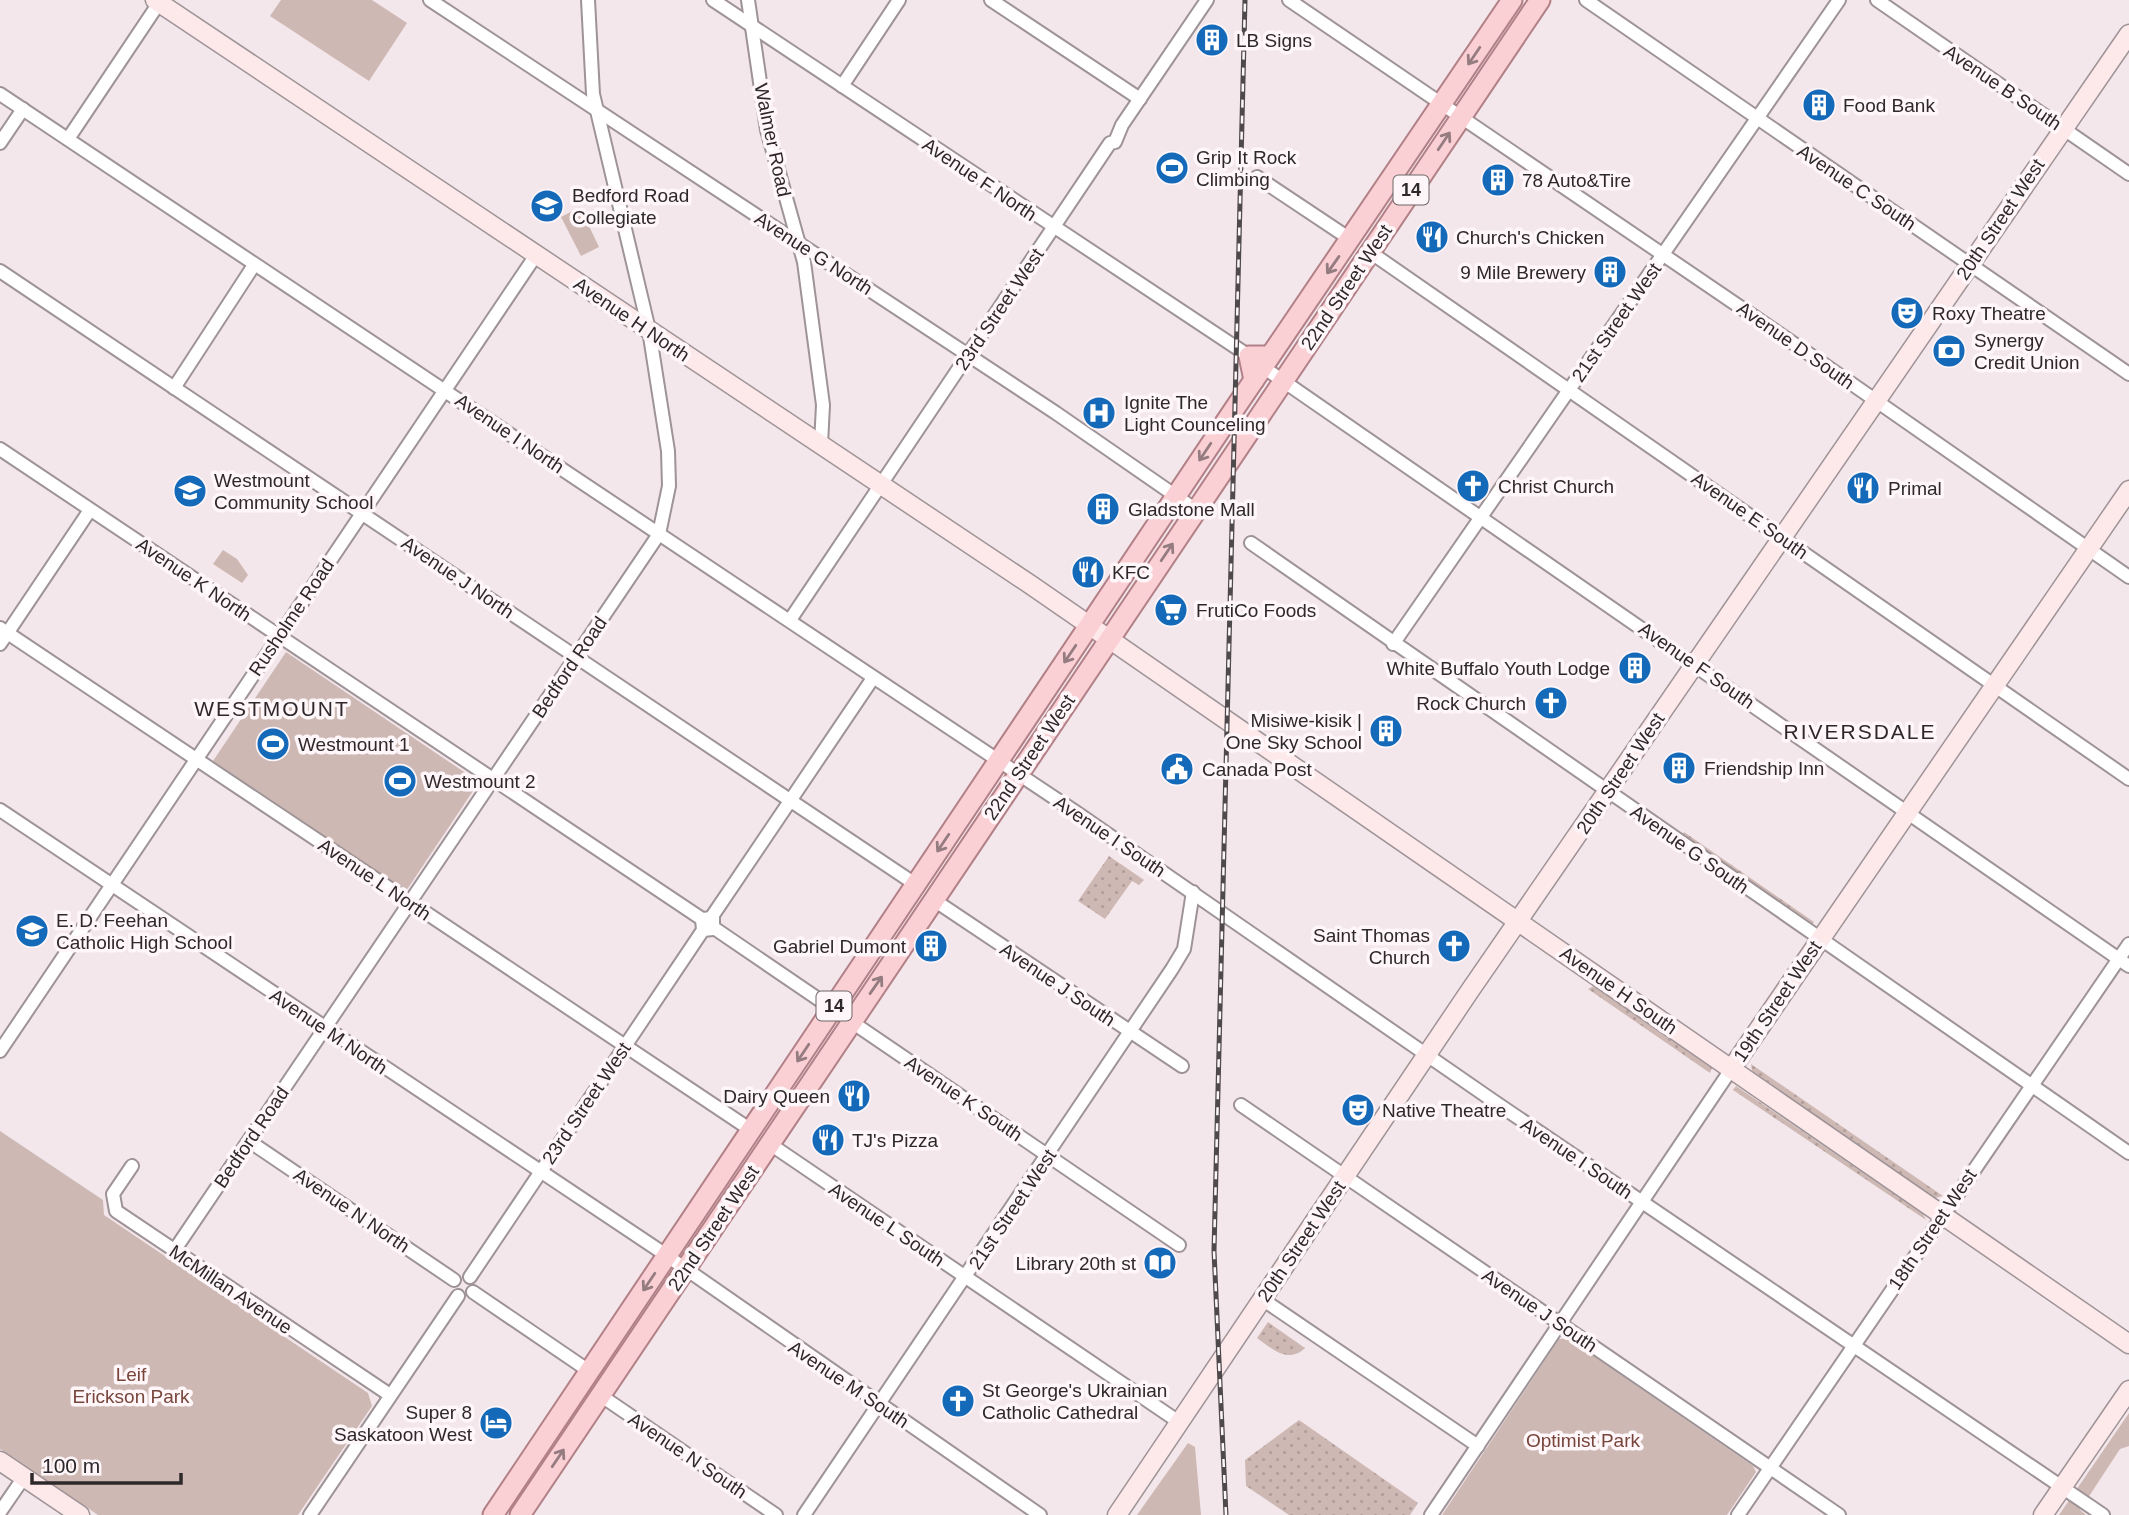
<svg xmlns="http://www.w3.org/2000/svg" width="2129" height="1515" viewBox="0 0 2129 1515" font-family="Helvetica,sans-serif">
  <defs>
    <pattern id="grass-dots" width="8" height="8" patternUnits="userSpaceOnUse" patternTransform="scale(1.75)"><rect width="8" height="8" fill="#ceb8b3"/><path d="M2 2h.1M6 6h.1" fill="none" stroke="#b19e9a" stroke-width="1.8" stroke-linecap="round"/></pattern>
  </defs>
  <rect width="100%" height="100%" fill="#f4e7ec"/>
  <g fill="url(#grass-dots)">
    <polygon points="1684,832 1814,922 1812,925 1682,835"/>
    <polygon points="1109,856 1144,880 1139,885 1132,881 1105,919 1078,901"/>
    <polygon points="1594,986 1712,1068 1710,1073 1588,989"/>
    <polygon points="1751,1064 1943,1196 1935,1198 1752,1071"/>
    <polygon points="1736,1086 1923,1214 1926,1220 1733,1090"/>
    <path d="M1268,1322L1305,1348C1289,1364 1272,1349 1257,1338Z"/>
    <polygon points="1299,1420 1418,1503 1410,1515 1289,1515 1246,1486 1245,1460"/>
  </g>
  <g fill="#ceb8b3">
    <polygon points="281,0 372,0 407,23 369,81 270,16"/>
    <polygon points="580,207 599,247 581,256 561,217"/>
    <polygon points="223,550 237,559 248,575 242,583 213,564"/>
    <polygon points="286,652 479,782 406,891 213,761"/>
    <polygon points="0,1131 103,1200 104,1215 368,1393 372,1406 298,1515 98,1515 0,1449"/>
    <polygon points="1567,1338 1753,1466 1756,1472 1727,1515 1442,1515 1559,1339"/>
    <polygon points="2129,1413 2129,1446 2120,1449 2080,1510 2086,1515 2059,1515"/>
    <polygon points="1188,1443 1195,1447 1201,1515 1137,1515"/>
  </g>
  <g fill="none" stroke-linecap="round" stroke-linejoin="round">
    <defs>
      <g id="street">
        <polyline points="430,0 1056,413 1196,510"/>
        <polyline points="713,0 1249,356"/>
        <polyline points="748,0 767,130 804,262 823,405 821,444"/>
        <polyline points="991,0 1140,99"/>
        <polyline points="1289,0 1809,354 2129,577"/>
        <polyline points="1586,0 2129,374"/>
        <polyline points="1877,0 2129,174"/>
        <polyline points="842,86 899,0"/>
        <polyline points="0,94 1077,813 1492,1100 2103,1515"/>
        <polyline points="68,139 161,0"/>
        <polyline points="0,143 23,109"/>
        <polyline points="1257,177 1350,239"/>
        <polyline points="1370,252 2129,779"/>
        <polyline points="0,271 915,884"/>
        <polyline points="1263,367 2129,966"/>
        <polyline points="174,388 254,265"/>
        <polyline points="0,449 702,919"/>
        <polyline points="1251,543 2129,1153"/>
        <polyline points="790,620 1110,143 1115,142 1122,125 1207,0"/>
        <polyline points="0,628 751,1130"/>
        <polyline points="0,644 90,510"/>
        <polyline points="1393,644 1839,0"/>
        <polyline points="0,810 660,1251 1040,1515"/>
        <polyline points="934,900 1182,1066"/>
        <polyline points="711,918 873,678"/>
        <polyline points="714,928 1179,1245"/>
        <polyline points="0,1051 536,255"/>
        <polyline points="1241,1105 1839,1515"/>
        <polyline points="249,1141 454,1280"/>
        <polyline points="770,1144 1179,1422"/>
        <polyline points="132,1166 113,1194 116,1211 390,1395"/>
        <polyline points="174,1251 659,534 669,486 668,451 649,330 593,94 588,0"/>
        <polyline points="470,1277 703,930 702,919 713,918 713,929 703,930"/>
        <polyline points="473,1292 589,1371"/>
        <polyline points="1262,1299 1478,1446"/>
        <polyline points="600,1395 776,1515"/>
        <polyline points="0,1512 24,1477"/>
        <polyline points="310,1515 458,1296"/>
        <polyline points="804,1515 1172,969 1184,949 1193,892"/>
        <polyline points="1431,1515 1732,1068"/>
        <polyline points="1738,1515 2129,944"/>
      </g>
      <g id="secondary">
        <polyline points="155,0 1031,585 2129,1344"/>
        <polyline points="1732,1068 2129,490"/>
        <polyline points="0,1461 80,1515"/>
        <polyline points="1117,1515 1469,992 2129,34"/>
        <polyline points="2043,1515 2129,1390"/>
      </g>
      <g id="primary">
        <polyline points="1254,380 1249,356 1270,356"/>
        <polyline points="493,1515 1235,408 1512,0"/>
        <polyline points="520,1515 1540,0"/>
      </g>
    </defs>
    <use href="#street" stroke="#9e9397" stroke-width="16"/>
    <use href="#secondary" stroke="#9e9397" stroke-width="21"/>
    <use href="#primary" stroke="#b18187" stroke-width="23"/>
    <use href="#street" stroke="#fff" stroke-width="12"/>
    <use href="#secondary" stroke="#fde8ea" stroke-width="18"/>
    <use href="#primary" stroke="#fbd0d5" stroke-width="19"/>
    <defs>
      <polyline id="rail" points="1226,1515 1214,1251 1245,0"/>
    </defs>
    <use href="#rail" stroke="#4e494a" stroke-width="5"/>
    <use href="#rail" stroke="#fef6f9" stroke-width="2.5" stroke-dasharray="8" stroke-linecap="butt"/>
  </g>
  <defs><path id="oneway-shaft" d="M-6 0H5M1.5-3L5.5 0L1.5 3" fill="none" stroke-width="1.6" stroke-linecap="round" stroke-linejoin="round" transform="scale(1.75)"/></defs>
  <g stroke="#947c80">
    <use href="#oneway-shaft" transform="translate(1474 56) rotate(124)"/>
    <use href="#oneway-shaft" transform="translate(1444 141) rotate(-56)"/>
    <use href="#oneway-shaft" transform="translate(1333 265) rotate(125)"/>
    <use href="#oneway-shaft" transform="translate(1205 452) rotate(124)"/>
    <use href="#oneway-shaft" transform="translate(1167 552) rotate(-56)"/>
    <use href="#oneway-shaft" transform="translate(1070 654) rotate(124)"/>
    <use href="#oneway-shaft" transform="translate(943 843) rotate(124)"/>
    <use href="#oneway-shaft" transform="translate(876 985) rotate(-55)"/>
    <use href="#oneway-shaft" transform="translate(803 1053) rotate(124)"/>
    <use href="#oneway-shaft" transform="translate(649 1282) rotate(124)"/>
    <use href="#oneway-shaft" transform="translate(558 1458) rotate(-56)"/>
  </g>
  <defs>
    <symbol id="building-disc" viewBox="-11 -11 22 22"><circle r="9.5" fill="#146ab8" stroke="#fef6f9"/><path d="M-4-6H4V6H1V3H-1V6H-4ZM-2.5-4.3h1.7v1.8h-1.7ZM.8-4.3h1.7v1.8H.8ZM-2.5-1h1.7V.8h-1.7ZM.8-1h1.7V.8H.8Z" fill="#fff"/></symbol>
    <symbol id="stadium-disc" viewBox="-11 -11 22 22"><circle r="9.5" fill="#146ab8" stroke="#fef6f9"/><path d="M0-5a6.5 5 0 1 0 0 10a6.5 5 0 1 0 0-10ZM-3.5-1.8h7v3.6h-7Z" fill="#fff"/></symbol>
    <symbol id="school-disc" viewBox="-11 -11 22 22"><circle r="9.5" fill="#146ab8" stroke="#fef6f9"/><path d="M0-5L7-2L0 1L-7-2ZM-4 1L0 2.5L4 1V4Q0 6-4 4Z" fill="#fff"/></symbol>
    <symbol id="restaurant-disc" viewBox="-11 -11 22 22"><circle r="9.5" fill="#146ab8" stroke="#fef6f9"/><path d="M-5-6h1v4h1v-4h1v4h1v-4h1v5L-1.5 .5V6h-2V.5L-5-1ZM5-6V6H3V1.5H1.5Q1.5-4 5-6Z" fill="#fff"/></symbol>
    <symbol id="theatre-disc" viewBox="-11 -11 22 22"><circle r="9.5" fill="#146ab8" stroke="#fef6f9"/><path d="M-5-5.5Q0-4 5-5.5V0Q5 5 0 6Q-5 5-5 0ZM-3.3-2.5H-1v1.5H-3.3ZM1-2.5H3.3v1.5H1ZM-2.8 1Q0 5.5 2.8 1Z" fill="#fff"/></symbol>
    <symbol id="bank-disc" viewBox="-11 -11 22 22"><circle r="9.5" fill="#146ab8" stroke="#fef6f9"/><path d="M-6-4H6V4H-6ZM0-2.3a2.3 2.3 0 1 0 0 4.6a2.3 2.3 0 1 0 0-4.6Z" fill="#fff"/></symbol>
    <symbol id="hospital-disc" viewBox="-11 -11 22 22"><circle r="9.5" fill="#146ab8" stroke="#fef6f9"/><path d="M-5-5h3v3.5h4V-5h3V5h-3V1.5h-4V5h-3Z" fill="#fff"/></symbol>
    <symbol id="church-disc" viewBox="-11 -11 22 22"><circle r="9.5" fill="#146ab8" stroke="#fef6f9"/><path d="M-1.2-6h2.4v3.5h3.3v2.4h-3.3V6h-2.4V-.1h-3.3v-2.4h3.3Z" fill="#fff"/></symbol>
    <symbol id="supermarket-disc" viewBox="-11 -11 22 22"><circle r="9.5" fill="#146ab8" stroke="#fef6f9"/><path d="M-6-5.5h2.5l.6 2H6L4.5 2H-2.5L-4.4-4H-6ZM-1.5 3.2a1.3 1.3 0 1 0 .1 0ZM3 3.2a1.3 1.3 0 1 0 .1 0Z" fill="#fff"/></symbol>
    <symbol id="civic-disc" viewBox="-11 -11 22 22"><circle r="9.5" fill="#146ab8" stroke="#fef6f9"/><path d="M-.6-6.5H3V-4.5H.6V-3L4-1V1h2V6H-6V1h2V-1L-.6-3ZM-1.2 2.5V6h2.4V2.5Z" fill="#fff"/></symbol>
    <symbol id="library-disc" viewBox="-11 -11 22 22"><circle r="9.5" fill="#146ab8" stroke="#fef6f9"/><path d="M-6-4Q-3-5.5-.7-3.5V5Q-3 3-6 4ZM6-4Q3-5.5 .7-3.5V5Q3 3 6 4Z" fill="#fff"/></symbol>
    <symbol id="hotel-disc" viewBox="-11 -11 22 22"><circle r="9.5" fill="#146ab8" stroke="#fef6f9"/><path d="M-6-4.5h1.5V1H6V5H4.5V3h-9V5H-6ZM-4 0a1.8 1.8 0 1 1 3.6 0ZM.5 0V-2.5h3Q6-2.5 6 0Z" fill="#fff"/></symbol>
  </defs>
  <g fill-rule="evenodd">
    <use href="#building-disc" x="1193" y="21" width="38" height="38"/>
    <use href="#building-disc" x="1800" y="86" width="38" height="38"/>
    <use href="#stadium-disc" x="1153" y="149" width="38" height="38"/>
    <use href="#building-disc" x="1479" y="161" width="38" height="38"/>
    <use href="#school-disc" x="528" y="187" width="38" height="38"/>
    <use href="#restaurant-disc" x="1413" y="218" width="38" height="38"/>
    <use href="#building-disc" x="1591" y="253" width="38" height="38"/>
    <use href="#theatre-disc" x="1888" y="294" width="38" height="38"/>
    <use href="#bank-disc" x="1930" y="332" width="38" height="38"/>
    <use href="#hospital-disc" x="1080" y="394" width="38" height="38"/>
    <use href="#church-disc" x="1454" y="467" width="38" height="38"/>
    <use href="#restaurant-disc" x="1844" y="469" width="38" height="38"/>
    <use href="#school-disc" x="171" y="472" width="38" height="38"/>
    <use href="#building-disc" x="1084" y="490" width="38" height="38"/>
    <use href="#restaurant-disc" x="1069" y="553" width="38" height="38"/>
    <use href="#supermarket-disc" x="1152" y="591" width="38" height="38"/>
    <use href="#building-disc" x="1616" y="649" width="38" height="38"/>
    <use href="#church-disc" x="1532" y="684" width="38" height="38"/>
    <use href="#building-disc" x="1367" y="712" width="38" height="38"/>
    <use href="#stadium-disc" x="254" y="725" width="38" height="38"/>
    <use href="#building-disc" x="1660" y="749" width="38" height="38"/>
    <use href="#civic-disc" x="1158" y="750" width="38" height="38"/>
    <use href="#stadium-disc" x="381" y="762" width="38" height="38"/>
    <use href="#school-disc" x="13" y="912" width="38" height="38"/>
    <use href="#building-disc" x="912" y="927" width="38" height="38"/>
    <use href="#church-disc" x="1435" y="927" width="38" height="38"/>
    <use href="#restaurant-disc" x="835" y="1077" width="38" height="38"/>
    <use href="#theatre-disc" x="1339" y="1091" width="38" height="38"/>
    <use href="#restaurant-disc" x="809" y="1121" width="38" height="38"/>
    <use href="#library-disc" x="1141" y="1244" width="38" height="38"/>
    <use href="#church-disc" x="939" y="1382" width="38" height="38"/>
    <use href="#hotel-disc" x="477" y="1404" width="38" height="38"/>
  </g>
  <g text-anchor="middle" stroke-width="7" stroke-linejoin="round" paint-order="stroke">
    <g fill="#fef6f9" stroke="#6c6668" stroke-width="2">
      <rect x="1393.5" y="175.5" width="35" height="29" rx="5"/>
      <rect x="816.5" y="991.5" width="35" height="29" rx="5"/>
    </g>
    <g font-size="18" font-weight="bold" fill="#2d292a">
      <text x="1411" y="196">14</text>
      <text x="834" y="1012">14</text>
    </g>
    <g font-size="19" fill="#2d292a" stroke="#fef6f9" text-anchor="start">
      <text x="1236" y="47">LB Signs</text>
      <text x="1843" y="112">Food Bank</text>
      <text x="1196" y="164">Grip It Rock<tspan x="1196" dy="22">Climbing</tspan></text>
      <text x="1522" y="187">78 Auto&amp;Tire</text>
      <text x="572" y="202">Bedford Road<tspan x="572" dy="22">Collegiate</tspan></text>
      <text x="1456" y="244">Church's Chicken</text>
      <text x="1586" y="279" text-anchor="end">9 Mile Brewery</text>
      <text x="1932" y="320">Roxy Theatre</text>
      <text x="1974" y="347">Synergy<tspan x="1974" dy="22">Credit Union</tspan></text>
      <text x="1124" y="409">Ignite The<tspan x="1124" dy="22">Light Counceling</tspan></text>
      <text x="214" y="487">Westmount<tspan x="214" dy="22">Community School</tspan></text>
      <text x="1498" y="493">Christ Church</text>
      <text x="1888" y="495">Primal</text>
      <text x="1128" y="516">Gladstone Mall</text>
      <text x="1112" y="579">KFC</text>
      <text x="1196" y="617">FrutiCo Foods</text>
      <text x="1610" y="675" text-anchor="end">White Buffalo Youth Lodge</text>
      <text x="1526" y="710" text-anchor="end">Rock Church</text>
      <text x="1362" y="727" text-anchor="end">Misiwe-kisik |<tspan x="1362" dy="22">One Sky School</tspan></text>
      <text x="298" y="751">Westmount 1</text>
      <text x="1704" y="775">Friendship Inn</text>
      <text x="1202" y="776">Canada Post</text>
      <text x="424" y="788">Westmount 2</text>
      <text x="56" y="927">E. D. Feehan<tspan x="56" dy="22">Catholic High School</tspan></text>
      <text x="1430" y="942" text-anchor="end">Saint Thomas<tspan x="1430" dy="22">Church</tspan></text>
      <text x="906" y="953" text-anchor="end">Gabriel Dumont</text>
      <text x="830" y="1103" text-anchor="end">Dairy Queen</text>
      <text x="1382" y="1117">Native Theatre</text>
      <text x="852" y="1147">TJ's Pizza</text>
      <text x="1136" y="1270" text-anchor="end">Library 20th st</text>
      <text x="982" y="1397">St George's Ukrainian<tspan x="982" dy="22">Catholic Cathedral</tspan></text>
      <text x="472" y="1419" text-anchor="end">Super 8<tspan x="472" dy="22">Saskatoon West</tspan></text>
    </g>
    <g font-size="19" fill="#2d292a" stroke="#fef6f9">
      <text transform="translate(2003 87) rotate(34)" y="7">Avenue B South</text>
      <text transform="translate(773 140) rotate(78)" y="7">Walmer Road</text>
      <text transform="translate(980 179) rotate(34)" y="7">Avenue F North</text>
      <text transform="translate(1857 187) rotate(34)" y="7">Avenue C South</text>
      <text transform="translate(2000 219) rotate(-56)" y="7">20th Street West</text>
      <text transform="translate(814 253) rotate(33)" y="7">Avenue G North</text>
      <text transform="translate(1346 287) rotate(-56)" y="7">22nd Street West</text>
      <text transform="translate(999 309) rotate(-56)" y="7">23rd Street West</text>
      <text transform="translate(632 319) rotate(34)" y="7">Avenue H North</text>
      <text transform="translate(1616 322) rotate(-55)" y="7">21st Street West</text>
      <text transform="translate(1796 345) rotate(35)" y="7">Avenue D South</text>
      <text transform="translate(510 433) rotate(34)" y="7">Avenue I North</text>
      <text transform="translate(1750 515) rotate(35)" y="7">Avenue E South</text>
      <text transform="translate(458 577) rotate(34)" y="7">Avenue J North</text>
      <text transform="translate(194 579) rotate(34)" y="7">Avenue K North</text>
      <text transform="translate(291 617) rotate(-56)" y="7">Rusholme Road</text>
      <text transform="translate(1697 665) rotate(35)" y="7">Avenue F South</text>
      <text transform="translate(569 667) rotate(-56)" y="7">Bedford Road</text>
      <text transform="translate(1029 757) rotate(-56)" y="7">22nd Street West</text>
      <text transform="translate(1620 773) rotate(-56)" y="7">20th Street West</text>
      <text transform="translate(1110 836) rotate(34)" y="7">Avenue I South</text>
      <text transform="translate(1690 849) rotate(35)" y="7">Avenue G South</text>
      <text transform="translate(375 879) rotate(34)" y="7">Avenue L North</text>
      <text transform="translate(1058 984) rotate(34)" y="7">Avenue J South</text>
      <text transform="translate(1619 990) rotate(35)" y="7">Avenue H South</text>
      <text transform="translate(1777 1001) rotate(-56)" y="7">19th Street West</text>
      <text transform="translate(329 1031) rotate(34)" y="7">Avenue M North</text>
      <text transform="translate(964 1098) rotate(34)" y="7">Avenue K South</text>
      <text transform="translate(586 1103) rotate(-56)" y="7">23rd Street West</text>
      <text transform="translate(251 1137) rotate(-56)" y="7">Bedford Road</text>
      <text transform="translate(1577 1158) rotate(34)" y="7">Avenue I South</text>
      <text transform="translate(1012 1209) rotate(-56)" y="7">21st Street West</text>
      <text transform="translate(352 1210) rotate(34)" y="7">Avenue N North</text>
      <text transform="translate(887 1224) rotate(34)" y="7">Avenue L South</text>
      <text transform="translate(713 1228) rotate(-56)" y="7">22nd Street West</text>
      <text transform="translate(1932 1229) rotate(-56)" y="7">18th Street West</text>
      <text transform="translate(1301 1241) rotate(-56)" y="7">20th Street West</text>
      <text transform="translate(231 1289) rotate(34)" y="7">McMillan Avenue</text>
      <text transform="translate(1540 1310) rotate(34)" y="7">Avenue J South</text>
      <text transform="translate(849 1384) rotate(34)" y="7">Avenue M South</text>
      <text transform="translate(688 1455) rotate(34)" y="7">Avenue N South</text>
    </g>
    <g font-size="19" fill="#78453b" stroke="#fef6f9">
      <text x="131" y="1381">Leif<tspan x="131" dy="22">Erickson Park</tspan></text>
      <text x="1583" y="1447">Optimist Park</text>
    </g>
    <g font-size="21" letter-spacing="2" fill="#30272b" stroke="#fef6f9">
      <text x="272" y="716">WESTMOUNT</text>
      <text x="1860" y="739">RIVERSDALE</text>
    </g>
  </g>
  <path d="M32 1473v10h149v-10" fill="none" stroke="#2d292a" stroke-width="3.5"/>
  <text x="42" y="1473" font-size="21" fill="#2d292a" stroke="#fef6f9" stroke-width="5" paint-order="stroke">100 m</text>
</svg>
